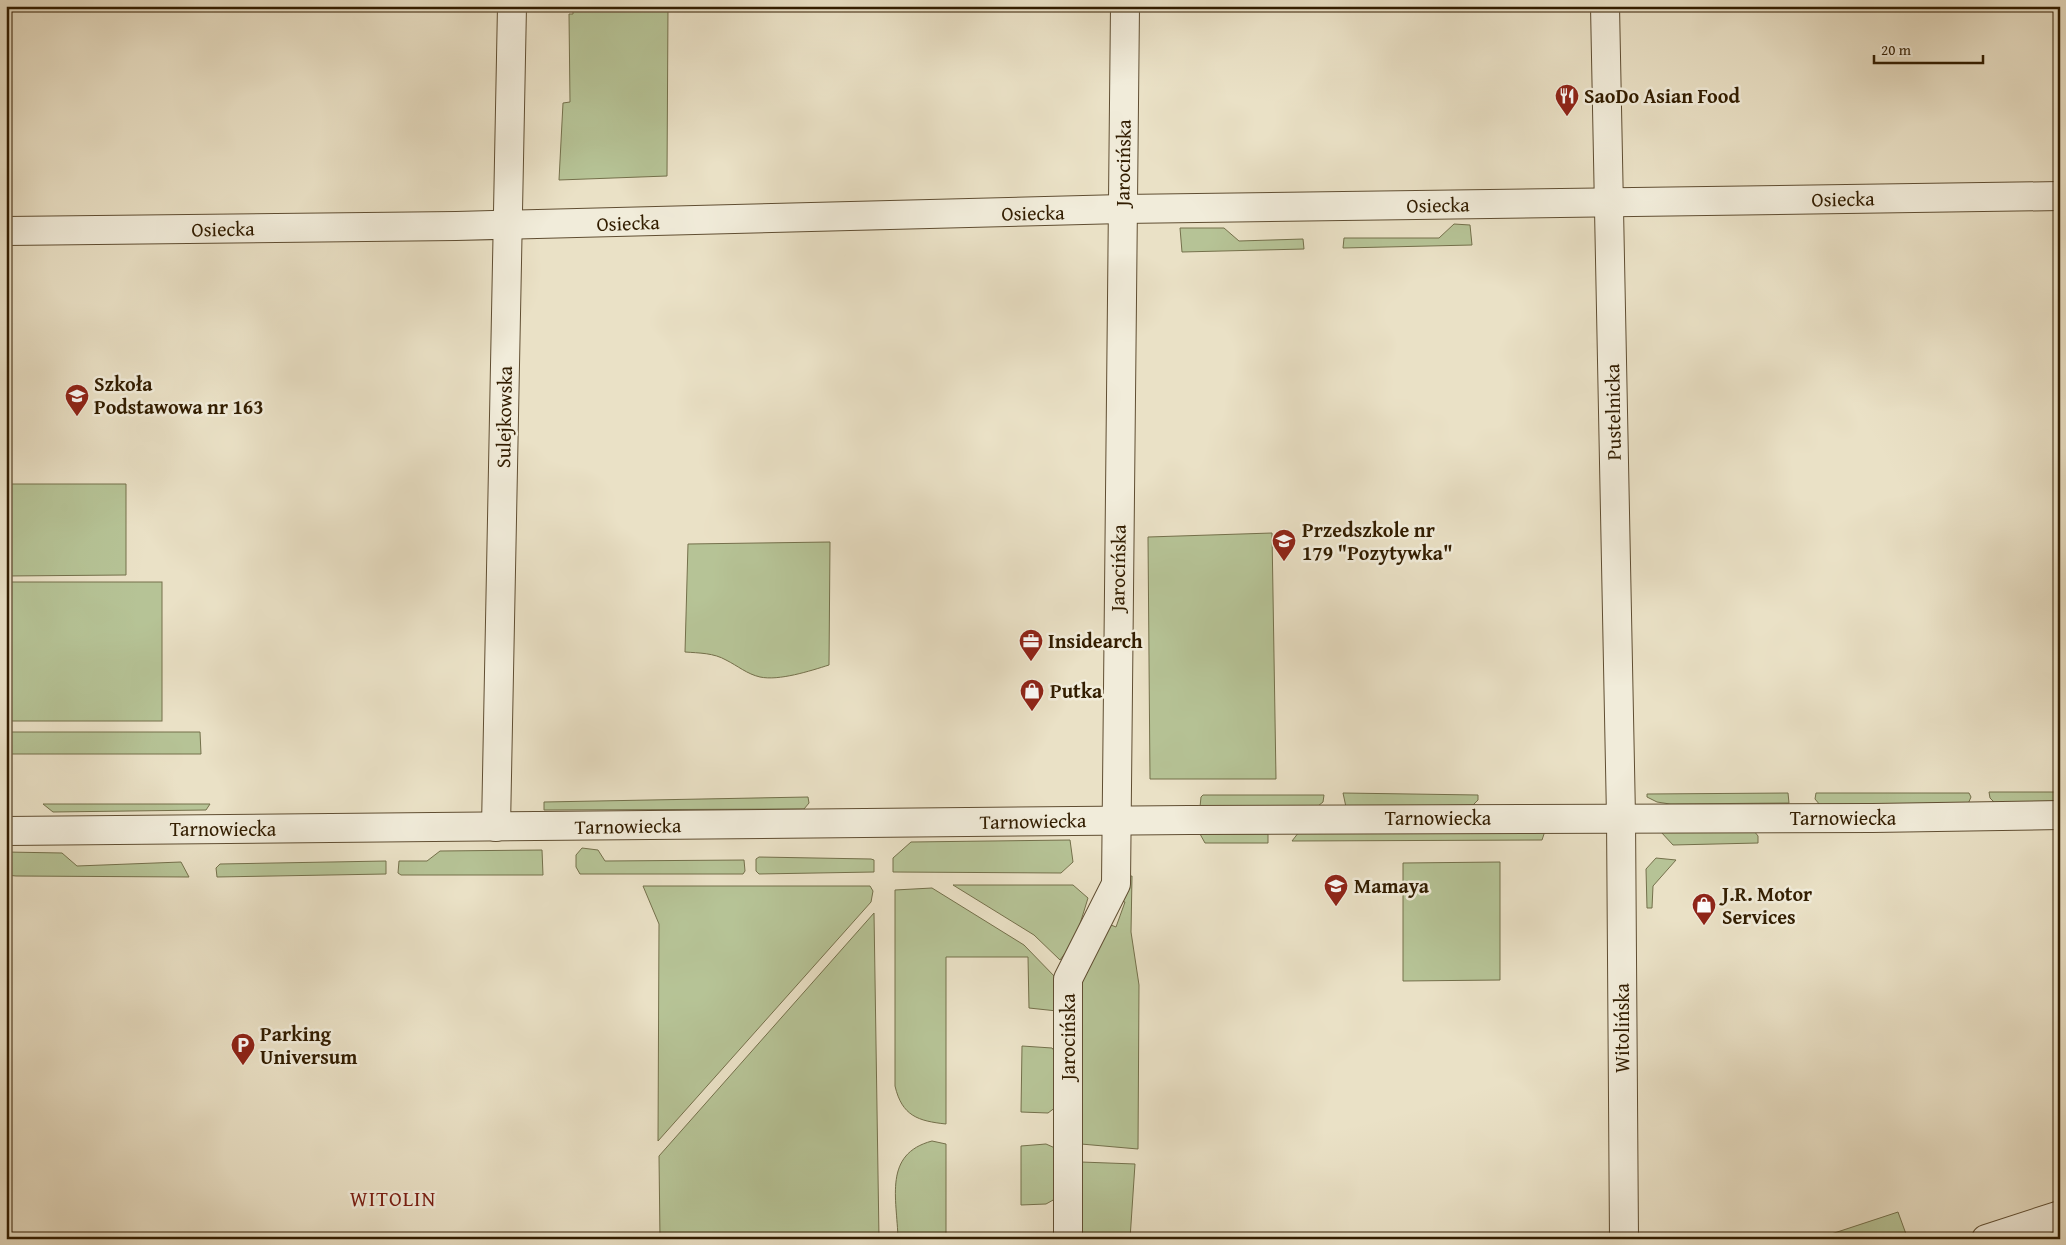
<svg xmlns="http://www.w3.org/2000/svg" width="2066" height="1245" viewBox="0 0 2066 1245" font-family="'Gentium Book Plus',serif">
  <rect width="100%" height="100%" fill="#eae1c6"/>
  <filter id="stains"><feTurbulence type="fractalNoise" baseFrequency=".004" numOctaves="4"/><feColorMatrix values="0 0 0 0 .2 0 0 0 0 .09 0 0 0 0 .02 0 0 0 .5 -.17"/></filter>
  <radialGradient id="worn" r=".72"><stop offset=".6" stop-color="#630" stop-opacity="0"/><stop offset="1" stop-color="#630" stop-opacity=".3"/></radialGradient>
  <g fill="#b6c396" stroke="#74704b">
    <polygon points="573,6 668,6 667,176 559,180 563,103 570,102 569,14 573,14"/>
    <polygon points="1454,224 1470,225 1472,245 1343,248 1344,238 1439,238"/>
    <polygon points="1180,228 1224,228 1239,241 1303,239 1304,249 1182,252"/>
    <polygon points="6,484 126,484 126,575 6,576"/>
    <polygon points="1272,533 1276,779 1150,779 1148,537"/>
    <path d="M830,542L829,665C810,671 779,681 760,677C747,674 738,666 726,660C714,653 699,653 685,652L688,544Z"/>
    <rect x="6" y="582" width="156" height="139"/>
    <polygon points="6,732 200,732 201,754 6,754"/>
    <polygon points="1989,792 2060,792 2060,803 1995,803 1990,798"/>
    <polygon points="1343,793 1478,795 1478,800 1473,805 1346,807"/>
    <polygon points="1788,793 1789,803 1670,804 1657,802 1647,797 1647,794"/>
    <polygon points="1816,793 1969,793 1971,797 1968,804 1820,805 1815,799"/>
    <polygon points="1203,795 1324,795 1323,802 1318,806 1200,807 1201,797"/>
    <polygon points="808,797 809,803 804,809 544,810 544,802"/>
    <polygon points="43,804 210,804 206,810 53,812"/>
    <polygon points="1545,831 1542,840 1292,841 1299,832"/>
    <polygon points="1754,831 1758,836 1758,843 1673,845 1661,832"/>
    <polygon points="1200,834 1268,834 1268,843 1205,843"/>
    <polygon points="1070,840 1073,862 1061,873 893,872 893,858 911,842"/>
    <polygon points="582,848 598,850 605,861 744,860 745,871 743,874 580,874 576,867 576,855"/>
    <polygon points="542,850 543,875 401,875 398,873 399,861 427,861 440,851"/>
    <polygon points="6,852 62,853 77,866 181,862 189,877 16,876 6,875"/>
    <polygon points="759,857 871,859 874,860 874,872 759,874 756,871 756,859"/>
    <polygon points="1656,858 1676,860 1653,886 1652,908 1647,908 1646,869"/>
    <polygon points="386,861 386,874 217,877 216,868 220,864"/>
    <polygon points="1500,862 1500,980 1403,981 1403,863"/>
    <polygon points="1132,876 1131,932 1139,985 1138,1149 1081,1144 1082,984 1086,966 1111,925 1116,927 1125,902 1118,900 1125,877"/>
    <polygon points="953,885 1073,885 1088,898 1075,940 1060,960 1034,935"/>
    <polygon points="643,886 870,886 873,891 871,902 658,1141 659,924"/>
    <path d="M932,888L1024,945L1057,979V1011L1029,1008L1028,957H946V1124C918,1121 902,1116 895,1086V890Z"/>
    <polygon points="874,913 879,1239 660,1239 659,1156"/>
    <polygon points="1022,1046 1052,1048 1056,1053 1056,1107 1048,1113 1021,1112"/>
    <path d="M932,1141L946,1144V1239H898C897,1198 883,1154 932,1141Z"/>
    <polygon points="1046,1144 1055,1148 1055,1199 1046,1204 1021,1205 1021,1146"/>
    <polygon points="1081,1162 1135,1164 1130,1239 1080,1239"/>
    <polygon points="1898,1212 1906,1234 1892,1239 1816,1239"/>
  </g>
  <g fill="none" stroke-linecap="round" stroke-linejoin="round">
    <defs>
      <g id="minor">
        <polyline points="1605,6 1621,817 1624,1239"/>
        <polyline points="6,231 456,226 1122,209 2060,196"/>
        <polyline points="496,827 512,6"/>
        <polyline points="6,831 1189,820 1873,818 2060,815"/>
        <polyline points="1068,1239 1068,979 1116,884 1125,6"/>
        <polyline points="1986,1239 2060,1215"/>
      </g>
    </defs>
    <use href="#minor" stroke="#604e32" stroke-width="30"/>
    <use href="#minor" stroke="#f1ecda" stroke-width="28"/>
  </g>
  <defs>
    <symbol id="restaurant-pin" viewBox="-11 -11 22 30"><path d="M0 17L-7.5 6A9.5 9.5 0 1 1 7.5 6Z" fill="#8f2418" stroke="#f1ecda"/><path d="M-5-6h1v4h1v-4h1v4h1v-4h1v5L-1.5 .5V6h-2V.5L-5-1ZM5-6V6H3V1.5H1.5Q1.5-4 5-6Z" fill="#fff"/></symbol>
    <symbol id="school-pin" viewBox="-11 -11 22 30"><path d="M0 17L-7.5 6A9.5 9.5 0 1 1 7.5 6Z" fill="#8f2418" stroke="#f1ecda"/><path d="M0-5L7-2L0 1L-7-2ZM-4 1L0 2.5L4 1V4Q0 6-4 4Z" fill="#fff"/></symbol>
    <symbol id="office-pin" viewBox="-11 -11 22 30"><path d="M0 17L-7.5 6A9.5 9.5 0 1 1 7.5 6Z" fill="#8f2418" stroke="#f1ecda"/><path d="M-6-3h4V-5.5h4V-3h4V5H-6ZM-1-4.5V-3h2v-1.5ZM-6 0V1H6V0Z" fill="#fff"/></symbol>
    <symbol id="shop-pin" viewBox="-11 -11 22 30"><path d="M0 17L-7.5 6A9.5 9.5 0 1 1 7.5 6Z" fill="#8f2418" stroke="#f1ecda"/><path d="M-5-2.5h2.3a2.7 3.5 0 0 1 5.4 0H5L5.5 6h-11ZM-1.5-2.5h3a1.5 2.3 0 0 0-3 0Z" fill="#fff"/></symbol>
    <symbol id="parking-pin" viewBox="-11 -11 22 30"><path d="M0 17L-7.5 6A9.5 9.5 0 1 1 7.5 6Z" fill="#8f2418" stroke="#f1ecda"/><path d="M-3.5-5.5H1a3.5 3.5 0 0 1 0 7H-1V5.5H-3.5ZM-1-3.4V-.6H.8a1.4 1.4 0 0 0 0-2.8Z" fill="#fff"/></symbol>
  </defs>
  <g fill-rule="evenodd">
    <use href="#restaurant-pin" x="1553" y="82" width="28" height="38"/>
    <use href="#school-pin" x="63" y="382" width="28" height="38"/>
    <use href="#school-pin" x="1270" y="527" width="28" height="38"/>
    <use href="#office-pin" x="1017" y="627" width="28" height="38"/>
    <use href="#shop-pin" x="1018" y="677" width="28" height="38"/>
    <use href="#school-pin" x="1322" y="872" width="28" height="38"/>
    <use href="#shop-pin" x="1690" y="891" width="28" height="38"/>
    <use href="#parking-pin" x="229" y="1031" width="28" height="38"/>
  </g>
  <g text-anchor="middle" stroke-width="5" stroke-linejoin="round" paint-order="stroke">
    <g font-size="20" font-weight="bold" fill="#321d00" stroke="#f1ecda" text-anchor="start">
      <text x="1584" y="103">SaoDo Asian Food</text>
      <text x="94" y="391">Szkoła<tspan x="94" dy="23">Podstawowa nr 163</tspan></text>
      <text x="1302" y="537">Przedszkole nr<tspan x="1302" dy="23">179 "Pozytywka"</tspan></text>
      <text x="1048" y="648">Insidearch</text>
      <text x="1050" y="698">Putka</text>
      <text x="1354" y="893">Mamaya</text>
      <text x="1722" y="901">J.R. Motor<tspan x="1722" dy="23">Services</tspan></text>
      <text x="260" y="1041">Parking<tspan x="260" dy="23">Universum</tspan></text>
    </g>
    <g font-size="20" fill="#321d00" stroke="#f1ecda">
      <text transform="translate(1123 163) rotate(-89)" y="7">Jarocińska</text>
      <text transform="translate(1843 199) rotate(-1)" y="7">Osiecka</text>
      <text transform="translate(1438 205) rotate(-1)" y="7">Osiecka</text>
      <text transform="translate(1033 213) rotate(-1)" y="7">Osiecka</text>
      <text transform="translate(628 223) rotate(-2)" y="7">Osiecka</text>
      <text transform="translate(223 229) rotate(-1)" y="7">Osiecka</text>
      <text transform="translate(1613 412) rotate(-91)" y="7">Pustelnicka</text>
      <text transform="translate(504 417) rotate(-89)" y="7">Sulejkowska</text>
      <text transform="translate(1118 568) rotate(-89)" y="7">Jarocińska</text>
      <text x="1438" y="825">Tarnowiecka</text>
      <text x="1843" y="825">Tarnowiecka</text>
      <text transform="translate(1033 821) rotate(-1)" y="7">Tarnowiecka</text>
      <text transform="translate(628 826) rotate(-1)" y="7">Tarnowiecka</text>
      <text x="223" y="836">Tarnowiecka</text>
      <text transform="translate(1622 1028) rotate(-90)" y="7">Witolińska</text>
      <text transform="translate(1068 1037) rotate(-90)" y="7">Jarocińska</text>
    </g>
    <g font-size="21" letter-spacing="1" fill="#7a1f14" stroke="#f1ecda">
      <text x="393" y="1206">WITOLIN</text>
    </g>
  </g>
  <rect width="2066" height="1245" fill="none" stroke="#eae1c6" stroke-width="25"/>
  <rect x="8" y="8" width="2051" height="1230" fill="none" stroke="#321d00" stroke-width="2.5"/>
  <rect x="12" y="12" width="2041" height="1220" fill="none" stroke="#321d00"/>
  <path d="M1874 55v8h109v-8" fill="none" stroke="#321d00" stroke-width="2.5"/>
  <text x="1881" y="55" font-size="15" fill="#321d00" stroke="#f1ecda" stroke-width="4" paint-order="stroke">20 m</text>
  <rect width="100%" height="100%" filter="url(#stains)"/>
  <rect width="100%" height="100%" fill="url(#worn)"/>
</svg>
